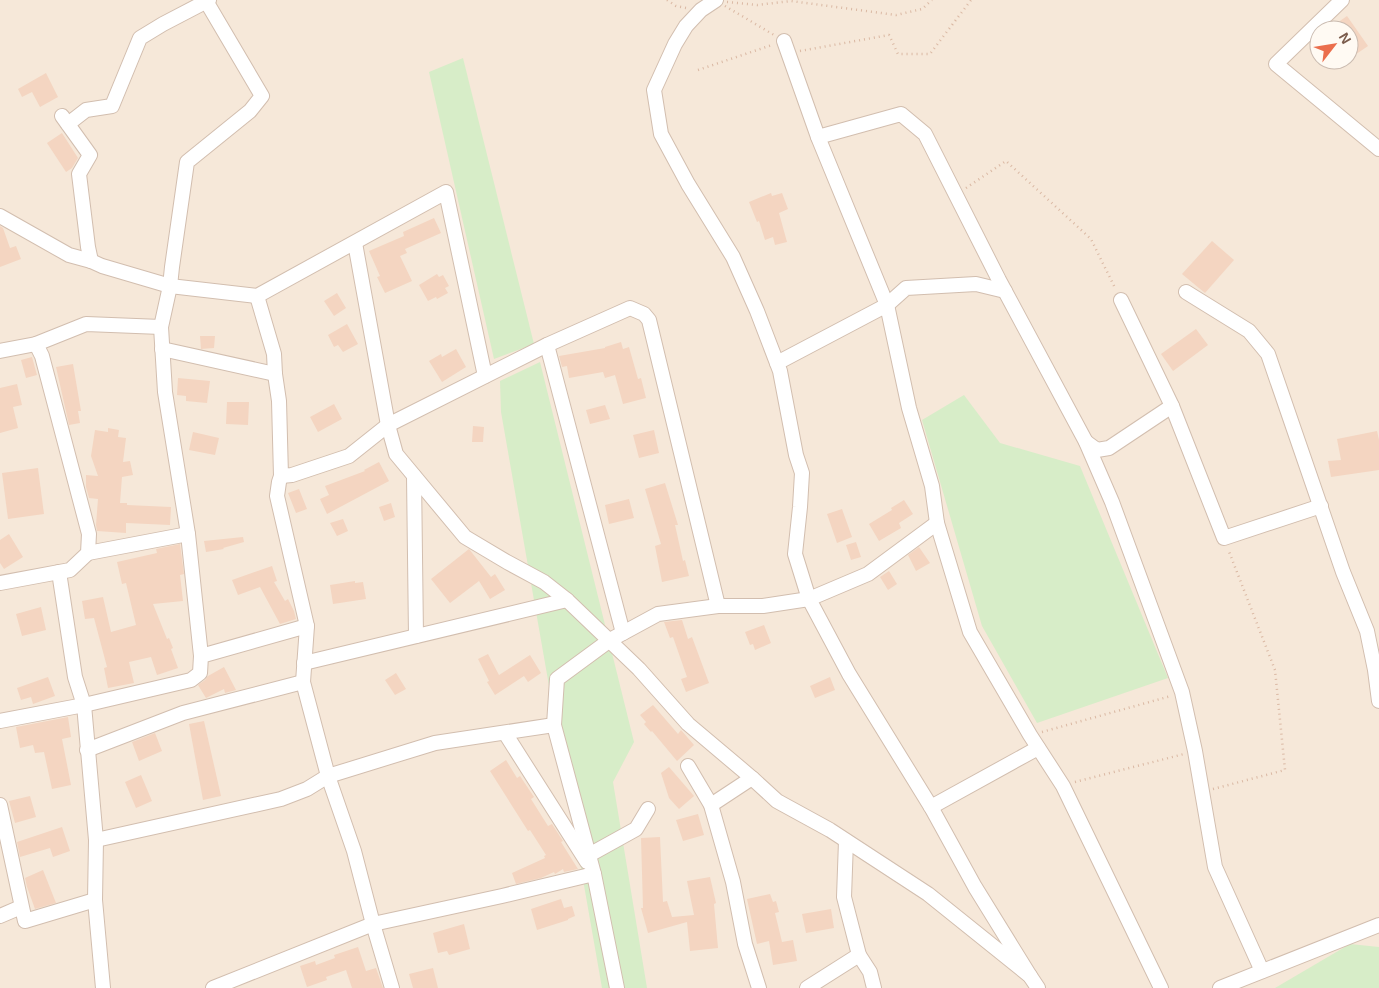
<svg xmlns="http://www.w3.org/2000/svg" width="1379" height="988" viewBox="0 0 1379 988" font-family="Helvetica,sans-serif">
  <rect width="100%" height="100%" fill="#fdf6eb"/>
  <path fill="#f6e8d9" fill-rule="evenodd" d="M0,0H1379V988H0ZM1319,30H1349V60H1319Z"/>
  <g fill="#d7edc8">
    <polygon points="463,58 534,344 494,359 429,72"/>
    <polygon points="540,362 634,742 613,782 647,988 602,988 501,412 500,381"/>
    <polygon points="964,395 1000,443 1080,466 1168,678 1037,723 982,626 922,420"/>
    <polygon points="1350,944 1379,947 1379,988 1275,988"/>
  </g>
  <g fill="#f4d5c1">
    <polygon points="1347,16 1368,46 1349,59 1349,30 1327,30"/>
    <polygon points="46,73 58,97 40,107 32,92 22,97 18,89"/>
    <polygon points="62,133 78,158 72,168 66,172 47,143"/>
    <polygon points="771,193 772,196 782,193 788,209 779,213 787,242 775,245 773,237 765,240 759,221 757,222 749,202"/>
    <polygon points="434,218 441,233 405,249 407,253 400,256 412,281 385,293 377,277 380,276 369,251 404,236 403,232"/>
    <polygon points="0,226 3,228 10,248 16,246 21,259 0,267"/>
    <polygon points="1212,241 1234,260 1205,293 1182,274"/>
    <polygon points="437,274 439,277 443,275 449,286 445,288 448,293 437,299 436,297 428,301 419,285"/>
    <polygon points="337,293 346,308 334,316 324,301"/>
    <polygon points="347,324 358,344 343,352 338,345 334,347 328,335"/>
    <polygon points="1196,329 1208,345 1173,371 1161,354"/>
    <polygon points="200,336 215,336 214,348 201,349"/>
    <polygon points="621,342 623,349 629,347 638,379 641,378 646,398 623,404 615,375 605,378 603,372 569,378 567,366 562,367 559,356 605,348 605,347"/>
    <polygon points="456,349 466,367 442,382 429,361 441,354 442,357"/>
    <polygon points="32,357 37,375 26,378 21,360"/>
    <polygon points="73,364 81,411 78,411 80,423 69,425 56,367"/>
    <polygon points="178,378 210,381 207,403 186,401 186,396 177,395"/>
    <polygon points="17,384 22,405 13,407 18,428 0,433 0,388"/>
    <polygon points="227,402 249,402 248,425 226,424"/>
    <polygon points="334,404 342,419 318,432 310,417"/>
    <polygon points="605,405 610,419 590,424 586,410"/>
    <polygon points="473,426 484,427 483,442 472,442"/>
    <polygon points="108,428 119,430 118,437 126,438 123,462 130,461 133,475 122,477 120,503 127,503 127,505 171,507 170,525 126,523 126,533 97,531 96,525 98,499 89,498 86,487 86,475 98,476 91,456 95,430 108,432"/>
    <polygon points="654,430 659,453 639,458 633,435"/>
    <polygon points="1377,431 1379,440 1379,470 1331,477 1328,461 1341,460 1337,439"/>
    <polygon points="193,432 219,438 215,455 189,450"/>
    <polygon points="379,462 389,481 327,514 320,499 329,495 325,486 365,471 364,470"/>
    <polygon points="38,468 44,514 8,519 2,473"/>
    <polygon points="665,483 678,525 675,525 683,561 685,560 689,576 662,582 655,546 661,544 645,489"/>
    <polygon points="299,489 307,509 296,513 288,493"/>
    <polygon points="629,499 634,518 609,524 605,505"/>
    <polygon points="904,500 913,514 899,523 901,528 879,541 869,524 892,510 891,508"/>
    <polygon points="391,503 395,517 384,521 379,507"/>
    <polygon points="842,509 852,537 837,543 827,514"/>
    <polygon points="343,519 348,531 337,536 330,523"/>
    <polygon points="9,534 23,557 4,569 0,563 0,540"/>
    <polygon points="243,537 244,542 223,548 224,549 206,552 204,541"/>
    <polygon points="856,542 861,557 851,560 846,545"/>
    <polygon points="180,544 184,574 180,575 183,601 153,604 167,639 169,638 173,648 171,649 178,668 157,675 151,657 129,662 134,683 108,688 104,668 107,667 94,618 85,619 82,601 103,597 111,632 136,625 126,583 122,584 117,562 157,553 156,549"/>
    <polygon points="919,547 930,563 916,571 908,555"/>
    <polygon points="469,549 491,577 495,574 505,590 490,599 479,581 450,603 431,579"/>
    <polygon points="272,566 277,581 274,582 285,601 288,599 294,611 296,619 280,624 260,587 238,595 232,580"/>
    <polygon points="889,571 897,584 888,590 880,577"/>
    <polygon points="355,581 355,583 363,582 366,599 333,604 330,585"/>
    <polygon points="41,607 46,630 22,636 16,614"/>
    <polygon points="682,620 688,639 692,637 709,683 686,692 681,679 687,677 673,637 670,638 664,622"/>
    <polygon points="764,625 771,643 755,650 753,644 750,645 745,632"/>
    <polygon points="488,654 499,675 530,655 541,673 528,682 524,676 495,695 487,682 489,681 478,659"/>
    <polygon points="224,667 236,690 225,693 224,689 206,698 198,685 205,680 208,676"/>
    <polygon points="396,673 406,689 395,695 385,680"/>
    <polygon points="48,677 55,696 33,704 31,697 21,700 17,688"/>
    <polygon points="830,677 835,690 815,698 810,686"/>
    <polygon points="653,705 678,734 681,730 694,745 677,761 652,731 651,732 644,724 646,722 640,715"/>
    <polygon points="68,717 71,737 62,739 71,785 52,789 44,752 35,753 33,745 20,748 16,727"/>
    <polygon points="204,721 221,796 203,800 189,724"/>
    <polygon points="155,733 162,751 139,761 132,742"/>
    <polygon points="506,760 517,778 520,776 534,797 531,799 548,826 552,824 563,841 561,842 578,869 564,872 563,869 555,874 554,872 541,878 516,884 512,873 545,858 544,856 546,855 530,830 528,831 490,771"/>
    <polygon points="669,767 694,796 679,809 669,798 661,773"/>
    <polygon points="141,775 152,801 136,808 125,782"/>
    <polygon points="30,796 36,817 15,823 9,801"/>
    <polygon points="698,814 704,835 683,841 676,820"/>
    <polygon points="62,827 70,851 53,857 50,848 20,857 17,842"/>
    <polygon points="660,837 663,902 667,901 672,917 694,915 687,881 710,877 716,903 714,904 718,948 690,951 687,922 648,933 641,908 643,908 641,838"/>
    <polygon points="43,870 56,903 35,909 27,887 25,878"/>
    <polygon points="770,894 773,902 776,901 779,912 775,913 782,942 793,940 797,961 773,965 769,941 757,944 747,899"/>
    <polygon points="561,899 564,908 572,906 575,916 568,919 568,920 537,930 531,909"/>
    <polygon points="831,909 834,928 806,933 802,914"/>
    <polygon points="464,924 470,949 449,955 447,951 438,953 433,933"/>
    <polygon points="358,947 366,971 376,968 383,988 352,988 346,970 326,977 327,980 307,987 300,966 315,961 316,965 335,958 334,955"/>
    <polygon points="433,968 438,988 413,988 409,974"/>
  </g>
  <g fill="none" stroke-linecap="round" stroke-linejoin="round">
    <defs>
      <g id="minor">
        <polyline points="716,0 701,10 686,26 675,44 654,90 661,134 688,184 733,257 757,311 780,371 796,455 802,473 800,507 795,554 809,599 849,674 931,807 975,887 1030,976"/>
        <polyline points="1342,0 1276,64 1379,149"/>
        <polyline points="784,41 818,137 887,305 909,408 932,486 937,523 970,632 1030,735 1063,786 1161,988"/>
        <polyline points="62,116 90,155 79,174 88,247 91,261"/>
        <polyline points="68,124 86,110 112,106 140,38 163,24 209,0"/>
        <polyline points="818,137 901,114 925,134 999,280 1086,442 1112,502 1182,692 1195,751 1215,867 1262,971"/>
        <polyline points="0,216 69,255 91,261 102,266 170,286 257,296 446,192 485,376"/>
        <polyline points="355,243 388,425 396,454 465,537 507,562 544,582 567,600 639,669 688,724 752,778 777,801 830,830 928,894 1030,976 1038,988"/>
        <polyline points="1186,292 1249,331 1268,354 1343,572 1367,631 1375,670 1379,701"/>
        <polyline points="257,296 274,354 275,374 279,401 281,476 279,482 277,496 307,626 303,682 328,776 354,851 373,924 392,988"/>
        <polyline points="1121,300 1172,406 1224,538 1321,506"/>
        <polyline points="547,345 623,633"/>
        <polyline points="162,349 275,374"/>
        <polyline points="0,351 36,344 86,324 161,327"/>
        <polyline points="777,363 887,305 906,288 976,284 1005,291"/>
        <polyline points="1086,442 1097,450 1109,448 1172,406"/>
        <polyline points="281,476 292,475 349,456 388,425 547,345 630,308 644,314 649,320 718,606"/>
        <polyline points="414,476 416,636"/>
        <polyline points="88,553 188,534"/>
        <polyline points="59,572 75,677 84,705 96,840 95,900 103,988"/>
        <polyline points="0,583 70,570 88,553 89,534 42,356 36,344"/>
        <polyline points="201,656 188,534 165,392 161,327 170,286 172,267 187,162 250,111 262,96 206,1"/>
        <polyline points="304,663 567,600"/>
        <polyline points="0,721 84,705 191,680 200,673 201,656 307,626"/>
        <polyline points="505,733 587,862"/>
        <polyline points="87,750 183,713 303,682"/>
        <polyline points="688,766 711,805 733,882 745,944 759,988"/>
        <polyline points="0,805 25,921 95,900"/>
        <polyline points="711,805 752,778"/>
        <polyline points="931,807 1038,748"/>
        <polyline points="96,840 281,799 307,789 328,776 435,743 554,725"/>
        <polyline points="846,841 844,897 859,955 870,972 874,988"/>
        <polyline points="589,855 636,829 648,809"/>
        <polyline points="0,916 21,907"/>
        <polyline points="213,988 373,924 502,896 594,874"/>
        <polyline points="617,988 594,874 554,725 557,679 610,640 658,614 718,606 763,606 809,599 868,574 937,523"/>
        <polyline points="807,988 859,955"/>
        <polyline points="1220,988 1379,925"/>
      </g>
    </defs>
    <use href="#minor" stroke="#d2beaf" stroke-width="16"/>
    <g stroke="#dab8a3" stroke-width="2.5" stroke-dasharray="1 4" stroke-linecap="butt">
      <polyline points="667,0 676,6 686,8"/>
      <polyline points="727,2 757,5 791,1 896,15 922,9 932,0"/>
      <polyline points="725,6 774,35"/>
      <polyline points="800,51 889,35 898,54 930,54 971,0"/>
      <polyline points="698,70 772,45"/>
      <polyline points="966,188 1006,161 1091,239 1115,288"/>
      <polyline points="1042,732 1171,696"/>
      <polyline points="1075,782 1184,754"/>
      <polyline points="1213,789 1285,770 1275,670 1228,549"/>
    </g>
    <use href="#minor" stroke="#fff" stroke-width="14"/>
  </g>
  <g transform="translate(1334 45) rotate(59)"><circle r="24" fill="#fffaf3" stroke="#cabbb0"/>
  <path d="M0-4L9 19L0 12L-9 19Z" fill="#eb6e4c"/>
  <text y="-8" font-size="14" font-weight="bold" text-anchor="middle" fill="#7b5c4c">N</text>
  </g>
</svg>
